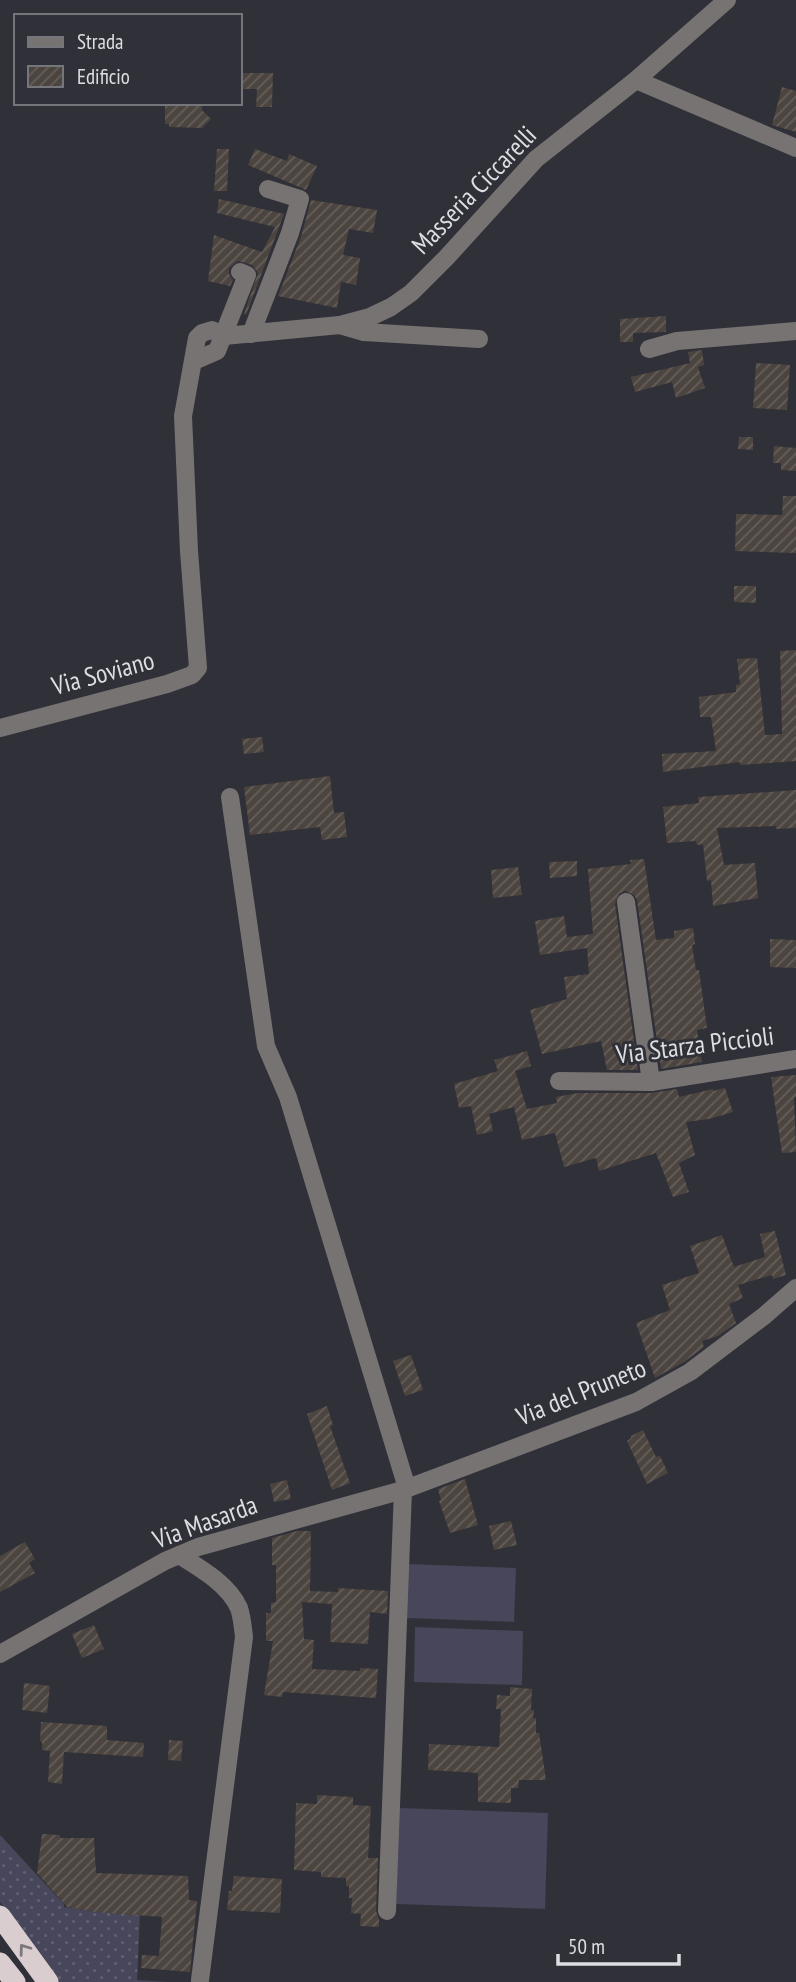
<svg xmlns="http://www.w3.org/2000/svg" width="796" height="1982" viewBox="0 0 796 1982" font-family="'PT Sans Narrow',sans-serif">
  <defs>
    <pattern id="grass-dots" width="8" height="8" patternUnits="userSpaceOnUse" patternTransform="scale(1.75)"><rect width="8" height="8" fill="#47465a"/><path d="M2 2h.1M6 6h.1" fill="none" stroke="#616072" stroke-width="1.8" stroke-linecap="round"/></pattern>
    <pattern id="building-hatch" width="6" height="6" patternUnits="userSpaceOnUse" patternTransform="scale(1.75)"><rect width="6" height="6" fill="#4c443f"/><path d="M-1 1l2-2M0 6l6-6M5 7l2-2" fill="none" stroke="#655f5b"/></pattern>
  </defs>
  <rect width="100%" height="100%" fill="#303038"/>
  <polygon fill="url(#grass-dots)" points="0,1835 64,1904 64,1907 91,1911 140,1915 137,1980 167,1982 56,1982 27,1938 0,1902"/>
  <g fill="#47465a">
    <polygon points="408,1564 516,1568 514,1622 406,1618"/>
    <polygon points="415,1627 523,1631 522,1685 414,1682"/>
    <polygon points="399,1808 548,1813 545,1909 396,1904"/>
  </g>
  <g fill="url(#building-hatch)">
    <polygon points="240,73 273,73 272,107 256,107 257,89 240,89"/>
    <polygon points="782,87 796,91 796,132 772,125"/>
    <polygon points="165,103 202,103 202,110 211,119 202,128 169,127 169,124 165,124"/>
    <polygon points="217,149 229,149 227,191 214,191"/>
    <polygon points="255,149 287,161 289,154 317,166 306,190 248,165"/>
    <polygon points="219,199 284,214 246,315 244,314 258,273 252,265 238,261 229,268 229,274 233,280 230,286 208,281 214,235 262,252 275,227 217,213"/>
    <polygon points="311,200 377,210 373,233 349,229 343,255 360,258 356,285 341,282 337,308 278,296 301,237"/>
    <polygon points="666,316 666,332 633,333 633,342 620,342 620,319"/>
    <polygon points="702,350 704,365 698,367 705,388 676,398 672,382 635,392 631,377 690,363 688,352"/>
    <polygon points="756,363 790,365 787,410 753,408"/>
    <polygon points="739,437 753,437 753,450 738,449"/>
    <polygon points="774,446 796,448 796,471 781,470 781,463 773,463"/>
    <polygon points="783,496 796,496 796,553 735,551 736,514 782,515"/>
    <polygon points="734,586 756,586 756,603 734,602"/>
    <polygon points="796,650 796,761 740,765 740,762 663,772 662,754 716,751 711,717 700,717 699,697 736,692 736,685 740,684 737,659 757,658 765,735 782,734 780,651"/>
    <polygon points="262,737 264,752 244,754 242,739"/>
    <polygon points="330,776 334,813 344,812 347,837 322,840 320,827 250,835 244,787"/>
    <polygon points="796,790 796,828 776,829 776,826 717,828 724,865 755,863 758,898 713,906 711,880 707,881 703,844 697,845 696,841 667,843 663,807 699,803 698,797"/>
    <polygon points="644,859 656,940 674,938 674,931 693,928 695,944 692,945 696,970 699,970 707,1028 697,1030 702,1062 661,1069 637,900 634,895 625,891 619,894 615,904 638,1070 607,1070 601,1041 542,1054 530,1010 567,999 564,977 589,974 587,948 540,955 535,921 564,916 567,937 593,934 588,869 631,864 630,860"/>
    <polygon points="577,861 577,876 550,878 549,862"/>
    <polygon points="518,867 522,895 493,898 491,870"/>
    <polygon points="770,939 796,940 796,968 770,967"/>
    <polygon points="527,1051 531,1066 515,1071 527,1109 557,1103 556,1097 578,1093 651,1093 677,1089 679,1097 713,1089 713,1091 725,1088 733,1112 709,1119 686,1122 695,1155 679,1163 689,1192 673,1197 656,1153 599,1171 596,1158 564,1167 555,1133 522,1140 514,1107 489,1114 493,1131 477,1135 471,1106 459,1108 454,1084 498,1071 494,1060"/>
    <polygon points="796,1075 796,1097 794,1098 796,1152 782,1153 771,1077"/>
    <polygon points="775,1231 786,1275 773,1279 772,1275 738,1285 743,1298 729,1304 736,1323 718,1336 702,1341 704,1347 684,1362 655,1378 636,1323 670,1310 662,1285 699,1273 690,1246 722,1235 734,1267 765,1257 760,1234"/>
    <polygon points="411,1355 423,1390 405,1396 393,1361"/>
    <polygon points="327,1406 333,1425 330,1426 350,1483 332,1490 307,1414"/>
    <polygon points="643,1430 656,1457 660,1456 668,1473 647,1484 627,1441 631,1438 631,1436"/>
    <polygon points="465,1479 478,1525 450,1533 439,1501 441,1500 438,1489"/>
    <polygon points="287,1480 291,1499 274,1502 270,1484"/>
    <polygon points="511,1521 517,1545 494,1550 489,1526"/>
    <polygon points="297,1531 311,1531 310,1591 338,1592 338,1588 388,1591 387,1614 370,1612 368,1644 330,1642 332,1604 302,1602 304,1639 314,1640 312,1669 360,1671 360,1668 378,1669 376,1698 283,1692 282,1697 264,1695 273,1641 266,1641 266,1613 271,1613 271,1603 276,1602 276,1565 272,1565 272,1538"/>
    <polygon points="25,1542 35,1559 29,1563 35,1573 0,1592 0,1556"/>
    <polygon points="94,1625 104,1649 82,1658 72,1634"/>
    <polygon points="24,1683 50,1686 47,1713 22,1710"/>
    <polygon points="510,1687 532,1689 531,1710 534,1710 533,1718 536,1718 536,1733 539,1733 546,1780 519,1780 518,1788 511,1788 511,1803 478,1802 478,1773 428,1770 429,1744 499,1747 501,1709 496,1709 497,1695 510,1696"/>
    <polygon points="41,1722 107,1726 107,1740 144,1743 143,1757 64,1752 62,1784 48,1782 50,1751 42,1750 42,1742 40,1741"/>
    <polygon points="169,1740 183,1741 181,1761 168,1760"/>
    <polygon points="317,1795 353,1797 353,1805 371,1806 368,1858 378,1858 376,1911 379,1919 379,1927 360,1926 361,1914 351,1913 352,1898 349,1898 349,1886 346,1886 346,1878 321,1877 321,1872 294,1870 296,1803 317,1804"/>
    <polygon points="42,1834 60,1835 60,1838 94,1838 96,1873 188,1876 189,1900 197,1901 190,1972 141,1968 142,1955 159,1956 162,1917 95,1912 67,1907 37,1873"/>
    <polygon points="234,1876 282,1879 280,1913 227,1910 229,1891 232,1891"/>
  </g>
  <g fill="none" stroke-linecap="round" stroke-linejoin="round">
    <g stroke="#787373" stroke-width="18">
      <polyline points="636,80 796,148"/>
      <polyline points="340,325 364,332 479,339"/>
      <polyline points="251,334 290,233 300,199 268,189"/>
      <polyline points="649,349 677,341 796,331"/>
      <polyline points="194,361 217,351 247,275 240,272"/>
      <polyline points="0,728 167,684 192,675 198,668 189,551 183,416 197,338 202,333 212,330 224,336 340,325 370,317 391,307 411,293 446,258 536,159 636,80 727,0"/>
      <polyline points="230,797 266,1046 288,1097 407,1488"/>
      <polyline points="626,902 651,1082"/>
      <polyline points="559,1081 651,1082 796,1059"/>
      <path d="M179,1555C200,1568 228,1584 239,1608C242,1617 243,1628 244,1637L200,1980"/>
      <polyline points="0,1654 165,1561 198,1547 403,1490 636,1402 690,1372 764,1316 796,1288"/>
      <polyline points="387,1911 403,1490"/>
    </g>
    <g stroke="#dacdcf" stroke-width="21">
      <polyline points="0,1916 48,1982"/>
      <polyline points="0,1963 15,1982"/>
    </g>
  </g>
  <defs><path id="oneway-chevron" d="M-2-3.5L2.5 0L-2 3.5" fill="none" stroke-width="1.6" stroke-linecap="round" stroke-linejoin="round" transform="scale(1.75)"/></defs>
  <use stroke="#7c777c" href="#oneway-chevron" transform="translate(24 1949) rotate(-126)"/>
  <g text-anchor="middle" stroke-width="6" stroke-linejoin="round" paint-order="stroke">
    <g font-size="26" fill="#dddee3" stroke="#303038">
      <text transform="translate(474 190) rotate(-46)" y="9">Masseria Ciccarelli</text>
      <text transform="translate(103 673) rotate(-15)" y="9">Via Soviano</text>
      <text transform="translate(695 1045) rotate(-7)" y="9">Via Starza Piccioli</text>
      <text transform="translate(581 1392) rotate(-22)" y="9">Via del Pruneto</text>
      <text transform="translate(205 1522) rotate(-20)" y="9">Via Masarda</text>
    </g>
  </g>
  <rect x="14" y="14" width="228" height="91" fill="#303038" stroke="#75767c" stroke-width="2"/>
  <rect x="28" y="37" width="35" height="10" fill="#787373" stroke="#75767c" stroke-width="2"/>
  <text x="77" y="49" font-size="21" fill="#dddee3">Strada</text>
  <rect x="28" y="66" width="35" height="21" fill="url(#building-hatch)" stroke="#75767c" stroke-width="2"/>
  <text x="77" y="84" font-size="21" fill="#dddee3">Edificio</text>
  <path d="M558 1954v10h121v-10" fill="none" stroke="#dddee3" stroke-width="3.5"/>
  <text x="568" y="1954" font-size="21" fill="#dddee3" stroke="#303038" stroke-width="5" paint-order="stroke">50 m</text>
</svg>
